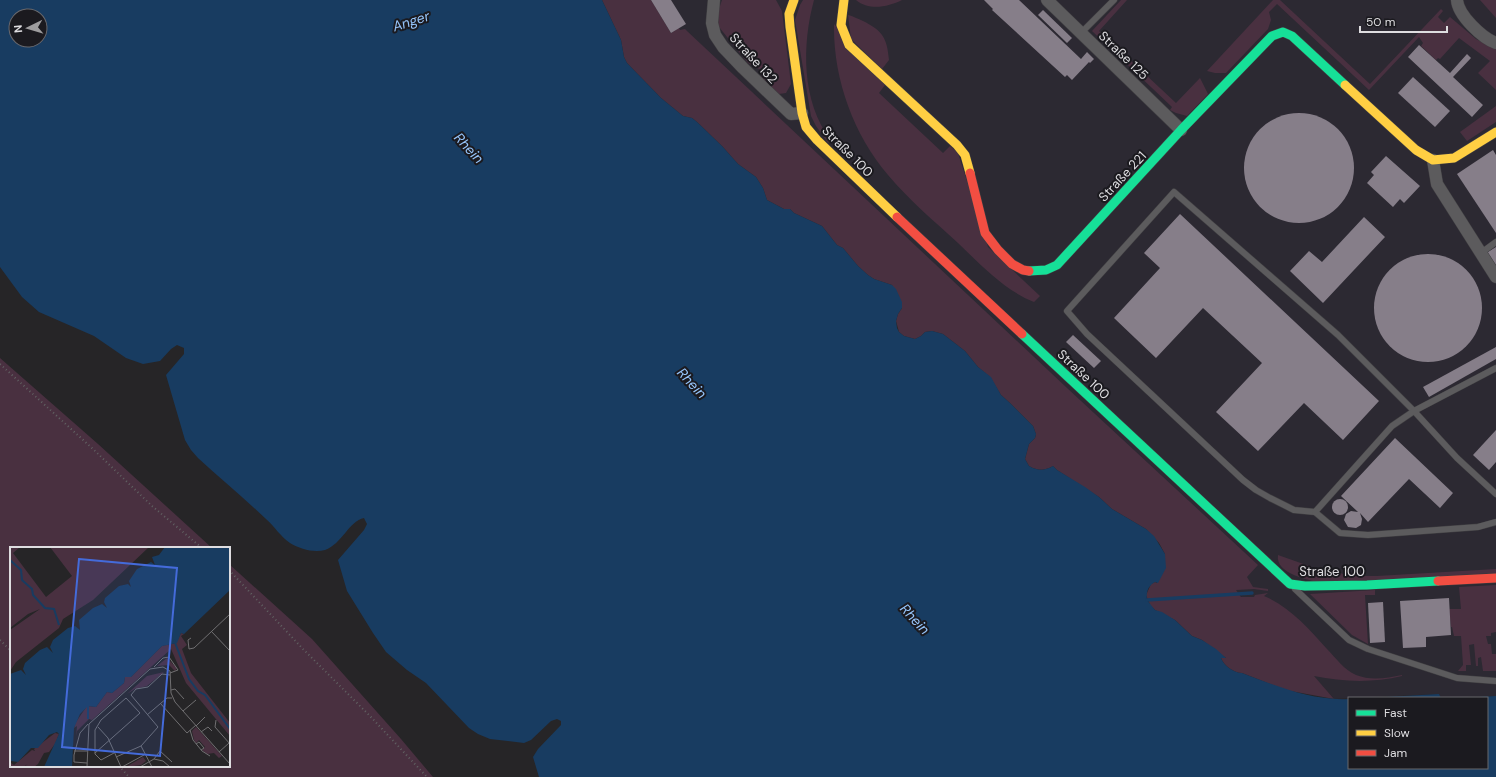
<svg xmlns="http://www.w3.org/2000/svg" width="1496" height="777" viewBox="0 0 1496 777" font-family="'DM Sans',sans-serif">
  <rect width="100%" height="100%" fill="#262527"/>
  <polygon fill="#2c2932" points="619,0 1496,0 1496,696 1441,698 1439,694 1334,699 1216,569 675,67"/>
  <g fill="#493040">
    <path d="M602,0H651L671,33L679,28L680,30L685,29L687,31L1067,388L1258,565L1247,577L1253,587L1268,589V591L1254,589L1236,590L1241,597H1254L1255,595L1268,593L1264,596C1290,607 1309,629 1327,649C1336,658 1344,670 1356,675C1371,681 1387,678 1402,675V676C1373,683 1343,682 1314,676L1334,699L1285,690L1242,673C1234,673 1224,666 1221,658H1226L1202,640L1192,636L1175,620L1155,610L1150,605L1146,595L1151,584L1155,582L1157,583L1165,554L1159,543L1146,529L1112,509L1099,497L1057,470L1053,466C1044,471 1038,471 1029,466L1025,459L1029,444L1035,438L1036,434L1033,426L1010,403L1001,395L990,377L978,367L965,351L943,334L932,331L925,332L921,336L915,339L904,336L899,332L896,321L898,314L902,308L892,285L874,279L868,275L858,266L843,248L837,245L822,226L794,213L790,209H784L767,200L763,188L756,177L738,164L722,146L697,122L692,118L683,116L661,98L627,63L624,57L621,40Z"/>
    <path d="M722,0H776L782,11L791,84L786,93L779,94L761,80V70L748,63L719,27C715,19 719,9 722,0Z"/>
    <path d="M803,0H814C802,44 801,102 831,140L828,143L816,126L811,116L795,20L800,5Z"/>
    <path d="M856,0H902C888,7 869,11 856,0Z"/>
    <polygon points="1121,0 1127,0 1099,31 1176,103 1200,78 1208,94 1187,116 1176,113 1170,110 1172,107 1092,31"/>
    <polygon points="1273,0 1280,0 1370,84 1441,9 1443,11 1438,17 1444,23 1450,17 1476,39 1496,49 1496,90 1478,73 1490,61 1459,38 1440,59 1438,58 1436,60 1421,46 1423,43 1419,37 1369,90 1277,4 1269,12 1271,20 1268,29 1226,73 1215,73 1207,71"/>
    <polygon points="1480,0 1496,0 1496,18"/>
    <path d="M848,15C853,16 858,19 863,21C883,31 887,38 889,60L882,69L851,39Z"/>
    <path d="M834,24L885,85L879,93L943,153L950,146L958,153L988,247L1040,296L1034,302C1004,290 981,265 958,243C934,221 909,200 888,175C853,134 833,78 834,24Z"/>
    <polygon points="1496,106 1496,122 1467,141 1460,132"/>
    <polygon points="0,358 98,444 212,548 11,548 11,766 229,766 229,564 312,639 401,739 433,777 0,777"/>
    <path d="M1278,555L1312,567L1353,576H1377L1496,569V573L1322,583C1309,580 1275,574 1278,555Z"/>
    <polygon points="1496,585 1496,632 1491,633 1491,636 1486,636 1488,644 1491,644 1492,654 1496,654 1496,671 1483,671 1481,657 1478,658 1478,666 1476,666 1474,644 1469,645 1471,665 1466,665 1466,671 1458,671 1463,665 1461,636 1454,636 1452,627 1451,627 1449,609 1461,609 1459,587"/>
    <polygon points="1375,590 1375,595 1365,595 1368,644 1352,635 1310,594"/>
  </g>
  <g fill="#183c61" fill-rule="evenodd">
    <path d="M0,0H602L621,40L624,57L627,63L661,98L683,116L692,118L697,122L722,146L738,164L756,177L763,188L767,200L784,209H790L794,213L822,226L837,245L843,248L858,266L868,275L874,279L892,285L896,289L902,302V308L898,314L896,321L897,328L899,332L904,336L915,339L921,336L925,332L932,331L943,334L965,351L978,367L991,377L1001,395L1010,403L1033,426L1036,434L1035,438L1029,444L1025,459L1029,466C1038,471 1044,471 1053,466L1057,470L1085,487L1099,497L1112,509L1146,529L1154,536L1165,554L1166,568L1158,583L1155,582C1148,586 1146,592 1147,600L1155,610L1162,612L1175,620L1192,636L1202,640L1216,649L1226,658H1221C1224,666 1234,673 1242,673C1276,686 1312,701 1349,699V768H1487V698H1460L1496,696V777H539L533,757L538,749L561,725V721L557,719L551,721L531,740L524,743L490,739L478,734L469,728L426,683L407,670L386,652L373,633L347,591L338,560L364,530L367,524L364,518C349,521 342,544 325,550C314,553 300,549 290,543C281,537 274,526 266,519C244,498 221,479 198,458L191,450L185,440L166,375L184,354V348L177,345L171,349L160,361L143,364L126,358L94,336L39,312L22,297L0,267ZM16,16H40V40H16Z"/>
    <polygon points="1439,694 1441,698 1368,698"/>
  </g>
  <g fill="none" stroke-linecap="round" stroke-linejoin="round">
    <polyline stroke="#183c61" stroke-width="3.5" points="1147,600 1252,593"/>
  </g>
  <g fill="#867e89">
    <polygon points="651,0 671,0 686,24 671,33"/>
    <polygon points="984,0 1019,0 1081,59 1087,52 1094,59 1090,63 1089,62 1072,80 1067,75 1065,77 992,10 993,9"/>
    <polygon points="1043,10 1072,38 1067,43 1038,15"/>
    <polygon points="1419,45 1450,73 1467,54 1471,58 1453,77 1483,105 1472,117 1408,57"/>
    <polygon points="1413,77 1450,111 1435,127 1398,93"/>
    <circle cx="1299" cy="168" r="55"/>
    <polygon points="1493,150 1496,155 1496,233 1457,174"/>
    <polygon points="1386,156 1420,186 1404,203 1400,199 1393,207 1367,183 1374,175 1371,172"/>
    <polygon points="1180,214 1379,401 1343,440 1304,403 1258,451 1216,412 1262,363 1203,308 1156,358 1114,318 1160,268 1144,253"/>
    <polygon points="1364,217 1385,237 1323,303 1290,271 1309,251 1322,262"/>
    <polygon points="1496,247 1496,268 1486,253"/>
    <circle cx="1428" cy="308" r="54"/>
    <polygon points="1073,335 1101,361 1094,368 1066,342"/>
    <polygon points="1496,347 1496,359 1429,397 1423,387"/>
    <polygon points="1496,430 1496,462 1489,470 1473,455"/>
    <polygon points="1395,438 1453,493 1440,508 1409,479 1368,522 1360,513 1362,519 1361,525 1356,528 1348,527 1344,520 1346,514 1351,511 1358,512 1341,496"/>
    <circle cx="1340" cy="507" r="8"/>
    <polygon points="1449,598 1451,635 1426,637 1426,647 1403,648 1400,601"/>
    <polygon points="1383,602 1385,642 1370,643 1368,603"/>
  </g>
  <g fill="none" stroke-linecap="round" stroke-linejoin="round">
    <defs>
      <g id="lane">
        <polyline points="1081,33 1114,0"/>
        <polyline points="1481,253 1496,242"/>
        <polyline points="1496,494 1457,458 1414,411 1338,335 1174,192 1067,311 1087,334 1243,480 1256,490 1270,498 1294,510 1315,512 1340,533 1368,535 1478,527 1496,522"/>
        <polyline points="1315,512 1392,426 1414,411 1496,368"/>
        <polyline points="1295,589 1349,640 1368,649 1457,678 1496,681"/>
      </g>
      <g id="street">
        <polyline points="714,0 712,23 715,35 723,47 743,68 791,114 802,113"/>
        <polyline points="1047,0 1181,130"/>
        <path d="M1457,0C1458,15 1482,38 1496,43"/>
        <polyline points="1433,160 1437,184 1496,277"/>
      </g>
      <g id="fast">
        <polyline points="1029,271 1046,270 1057,265 1181,130 1272,36 1283,32 1292,36 1345,85"/>
        <polyline points="1022,334 1290,584 1305,586 1367,585 1438,581"/>
      </g>
      <g id="slow">
        <polyline points="794,0 789,14 790,27 802,113 806,127 817,140 897,217"/>
        <polyline points="844,0 841,25 849,45 957,145 965,155 970,173"/>
        <polyline points="1345,85 1416,150 1433,160 1454,158 1496,132"/>
      </g>
      <g id="jam">
        <polyline points="970,173 985,233 998,250 1012,264 1023,270 1029,271"/>
        <polyline points="897,217 1022,334"/>
        <polyline points="1438,581 1496,578"/>
      </g>
    </defs>
    <use href="#lane" stroke="#403f42" stroke-width="7"/>
    <use href="#street" stroke="#403f42" stroke-width="13"/>
    <use href="#fast" stroke="#403f42" stroke-width="10"/>
    <use href="#slow" stroke="#403f42" stroke-width="10"/>
    <use href="#jam" stroke="#403f42" stroke-width="10"/>
    <g stroke="#626263" stroke-width="2" stroke-dasharray="1 3" stroke-linecap="butt">
      <polyline points="0,364 93,449 152,506 202,548"/>
      <polyline points="229,570 303,649 370,716 427,777"/>
      <polyline points="0,640 11,651"/>
      <polyline points="119,766 129,777"/>
    </g>
    <use href="#lane" stroke="#5c5b5d" stroke-width="6"/>
    <use href="#street" stroke="#5c5b5d" stroke-width="12"/>
    <use href="#fast" stroke="#16e098" stroke-width="9"/>
    <use href="#slow" stroke="#ffcf43" stroke-width="9"/>
    <use href="#jam" stroke="#f24e42" stroke-width="9"/>
  </g>
  <g text-anchor="middle" stroke-width="4" stroke-linejoin="round" paint-order="stroke">
    <g font-size="13" fill="#dedde0" stroke="#1b1a1f">
      <text transform="translate(1124 55) rotate(44)" y="5">Straße 125</text>
      <text transform="translate(754 58) rotate(47)" y="5">Straße 132</text>
      <text transform="translate(848 151) rotate(45)" y="5">Straße 100</text>
      <text transform="translate(1122 176) rotate(-47)" y="5">Straße 221</text>
      <text transform="translate(1084 374) rotate(43)" y="5">Straße 100</text>
      <text x="1332" y="576">Straße 100</text>
    </g>
    <g font-size="14" font-style="italic" fill="#96c5fb" stroke="#1b1a1f">
      <text transform="translate(411 21) rotate(-18)" y="5">Anger</text>
      <text transform="translate(469 148) rotate(47)" y="5">Rhein</text>
      <text transform="translate(692 383) rotate(47)" y="5">Rhein</text>
      <text transform="translate(915 619) rotate(47)" y="5">Rhein</text>
    </g>
  </g>
  <g transform="translate(10 547)">
    <rect width="220" height="220" fill="#262527"/>
    <path d="M0,0H10L3,6L36,50L62,29L40,0H139L83,53L53,72L49,81L6,115L0,124V83L30,62L18,67L0,81ZM171,86L174,87L171,89L177,98L172,102L181,126L220,176V189L176,136L161,102L82,173L79,172L67,184L66,190L67,179L64,181L66,175L77,159L86,160L97,145L102,146L114,136L115,130H121L152,99L166,96ZM157,111L167,121L165,124L159,118L147,119ZM154,125L137,139L125,142L117,147L137,129ZM186,180L212,209L209,211L204,206L197,207L192,203L195,200L189,193L186,196L184,193L182,184ZM45,186L49,187L45,197L39,205L34,206L28,217L24,220H14L18,217L13,220H0L1,216L4,218L22,203L25,204L24,202ZM133,210L136,214L131,218L116,220Z" fill="#493040"/>
    <path d="M155,0H220V43L174,87L171,86L167,96L152,99L121,130H115L114,136L102,146L97,145L86,160L78,159L70,167L64,181L62,220H34L49,187L47,185L39,188L28,201H21L8,215L1,214L0,218V127L11,123L16,128L13,122L15,116L30,103L37,100L43,106L40,100L43,93L58,81L65,79L70,83L69,73L83,61L92,57L97,61L94,55L95,51L109,39L118,37L121,40L119,34L127,22L141,15L145,18L142,10L149,8Z" fill="#183c61"/>
    <path fill="none" stroke="#183c61" stroke-width="2" d="M0,13L11,23L12,33L22,42L23,48L35,61L44,62L49,78M164,93L179,132L188,144L195,148L220,182M78,172V158"/>
    <path fill="none" stroke="#706f71" stroke-width="1" d="M201,84L220,104M181,91L178,93L179,102L184,101L220,67M144,120L153,111L159,110L168,123L160,126M161,143L165,142L174,152M150,156L177,186L186,178M173,164L186,153M137,168L157,151H162M206,173L205,180L220,197M186,179L195,170M88,180L98,191L111,220M180,183L183,193L192,204L200,209M191,185L198,180L202,184M186,197L189,195L194,201L191,203M64,204H77M209,205L219,196M85,206L130,166L116,151L91,173L85,183V207L91,213L104,206M106,210L131,199M144,212L150,204L162,215M77,216L64,215V208L70,186L78,177M77,220L79,177L140,122L153,120L160,124L161,146L165,155L220,217M112,220L134,208M130,220L144,212L153,214L160,220M142,220L131,199L148,180L121,148L126,142L138,140L152,127L160,128"/>
    <path fill="#446bda" fill-opacity="0.15" stroke="#446bda" stroke-width="2" d="M69,12L167,21L150,209L52,200Z"/>
    <rect width="220" height="220" fill="none" stroke="#dedde0" stroke-width="2"/>
  </g>
  <rect x="1348" y="697" width="140" height="72" fill="#1b1a1f" stroke="#69686c"/>
  <rect x="1356" y="710" width="20" height="6" fill="#16e098" stroke="#69686c"/>
  <text x="1384" y="717" font-size="12" fill="#dedde0">Fast</text>
  <rect x="1356" y="730" width="20" height="6" fill="#ffcf43" stroke="#69686c"/>
  <text x="1384" y="737" font-size="12" fill="#dedde0">Slow</text>
  <rect x="1356" y="750" width="20" height="6" fill="#f24e42" stroke="#69686c"/>
  <text x="1384" y="757" font-size="12" fill="#dedde0">Jam</text>
  <g transform="translate(28 28) rotate(265)"><circle r="19" fill="#1b1a1f" stroke="#69686c"/>
  <path d="M0-3L7 15L0 10L-7 15Z" fill="#9e9d9f"/>
  <text y="-6" font-size="11" font-weight="bold" text-anchor="middle" fill="#dedde0">N</text>
  </g>
  <path d="M1360 26v6h87v-6" fill="none" stroke="#dedde0" stroke-width="2"/>
  <text x="1366" y="26" font-size="12" fill="#dedde0" stroke="#1b1a1f" stroke-width="3" paint-order="stroke">50 m</text>
</svg>
